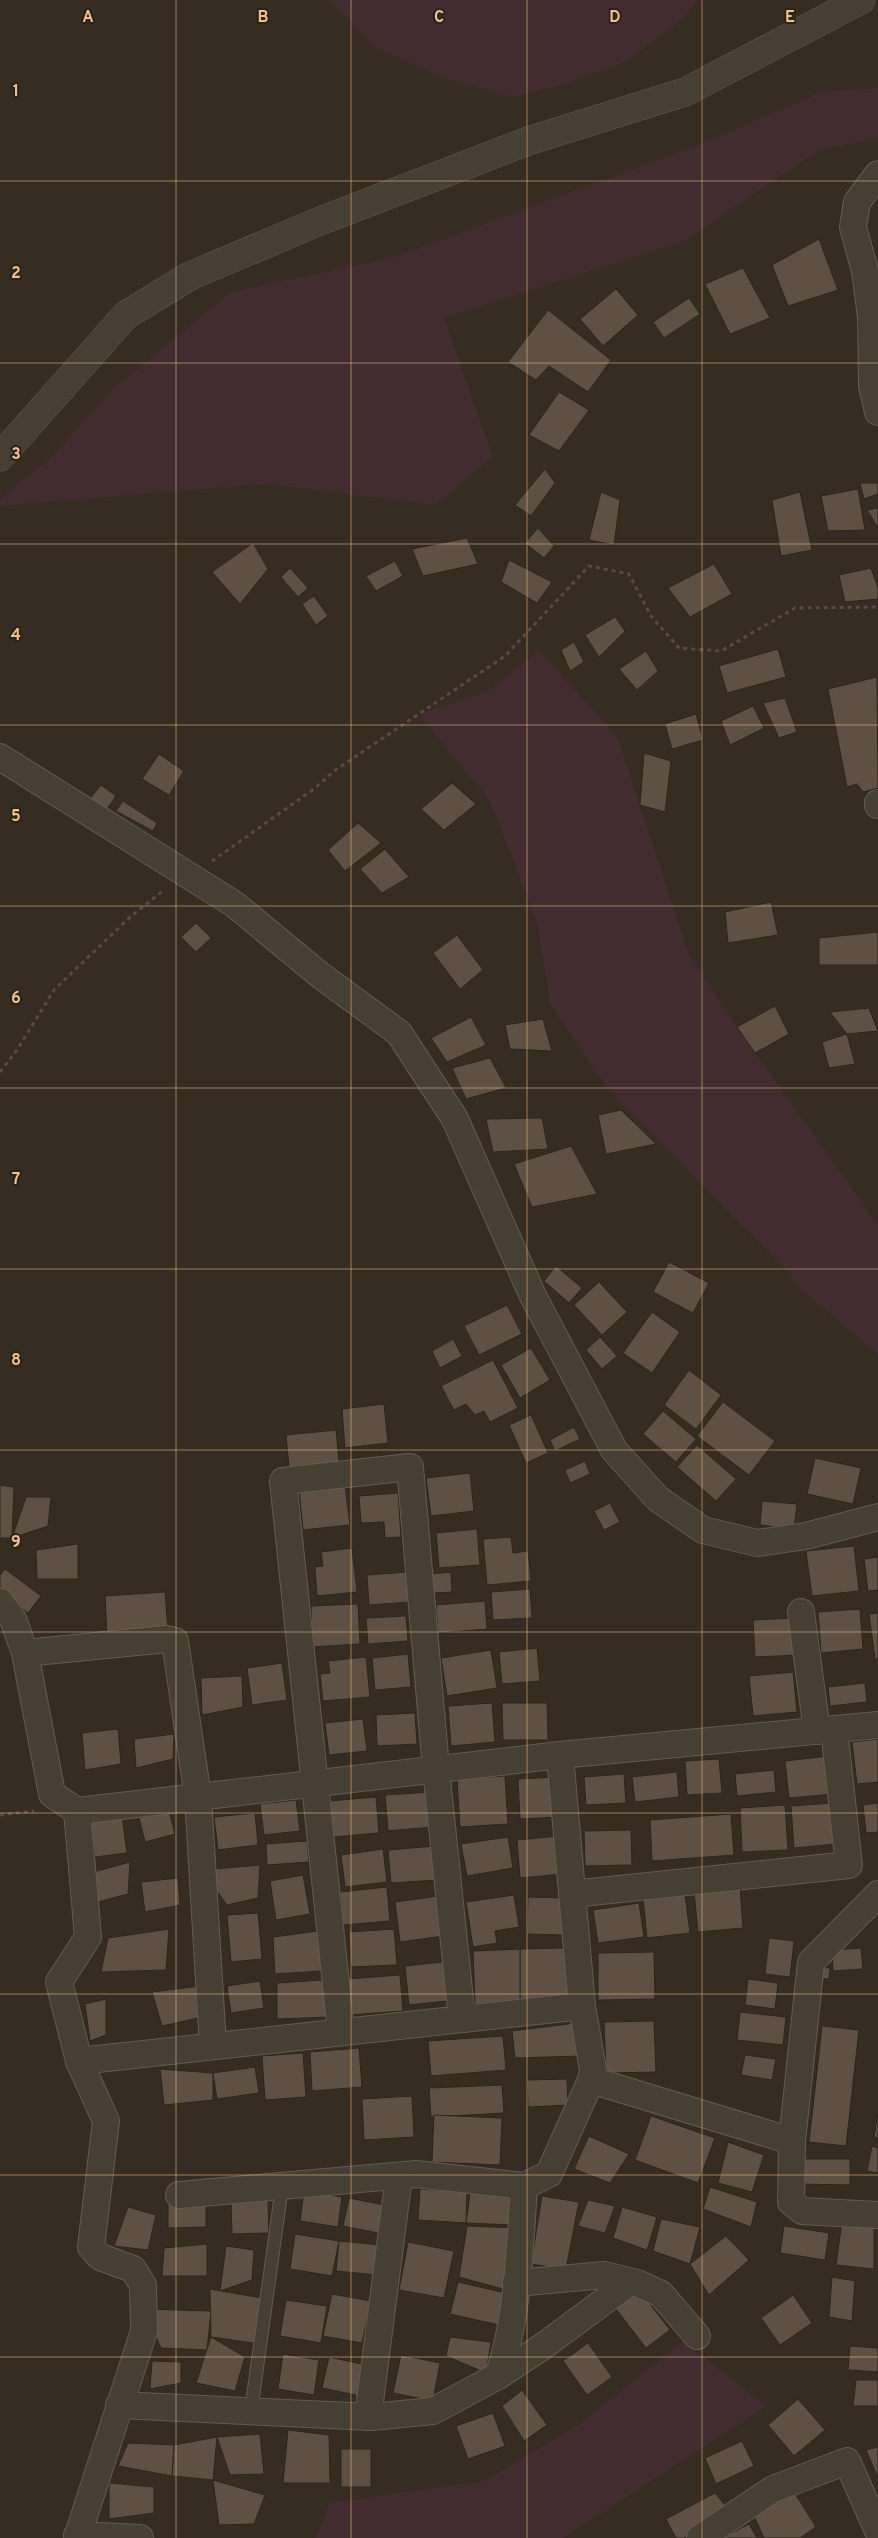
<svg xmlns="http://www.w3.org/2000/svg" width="878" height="2538" viewBox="0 0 878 2538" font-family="Overpass,sans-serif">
  <rect width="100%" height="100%" fill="#362c21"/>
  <g fill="#422c2f">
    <polygon points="329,0 698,0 682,20 628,61 565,84 513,97 446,79 376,48"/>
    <polygon points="878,88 878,139 821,149 685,241 444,318 493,457 436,505 265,484 0,506 0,499 51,457 114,388 231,292 392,258 706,142 823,91"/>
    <polygon points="539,650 618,738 690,957 737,1027 878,1225 878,1354 800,1289 787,1271 608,1089 551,1006 536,919 490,802 419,714 490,690"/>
    <polygon points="683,2341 767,2406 563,2538 316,2538 329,2503 484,2481 578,2425"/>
  </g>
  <g fill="#5e5144" stroke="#2d251c">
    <polygon points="819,239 838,290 788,306 772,265"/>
    <polygon points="743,268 770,318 730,334 705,284"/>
    <polygon points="616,289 638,315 603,346 580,319"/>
    <polygon points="689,298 700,314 664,338 653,322"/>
    <polygon points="548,310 611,360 588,392 549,366 536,380 508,362"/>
    <polygon points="559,392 589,410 559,451 529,435"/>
    <polygon points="545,469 555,483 531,516 515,505"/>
    <polygon points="860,483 878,483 878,494 864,499"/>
    <polygon points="858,489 865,530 828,531 821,496"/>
    <polygon points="601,492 620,500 614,545 589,540"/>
    <polygon points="800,492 812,550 781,556 772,500"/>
    <polygon points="878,508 878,526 877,526 867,510"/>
    <polygon points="538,528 554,546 544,558 525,543"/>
    <polygon points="467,538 478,564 423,576 412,549"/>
    <polygon points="253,543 268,569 240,604 212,572"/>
    <polygon points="509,560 552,582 537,603 501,582"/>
    <polygon points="395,561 403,576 376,591 366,576"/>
    <polygon points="714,564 732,594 690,617 668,588"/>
    <polygon points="290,568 308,588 298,597 281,577"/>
    <polygon points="871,568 878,588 878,599 845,602 839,575"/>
    <polygon points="314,596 328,616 316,625 302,604"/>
    <polygon points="615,617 625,631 599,657 585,635"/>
    <polygon points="574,642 584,662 570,671 561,650"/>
    <polygon points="778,649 786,677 727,693 719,666"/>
    <polygon points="646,651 658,671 637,690 619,669"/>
    <polygon points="877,677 878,788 863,792 857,784 847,787 828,689"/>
    <polygon points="785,698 797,732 779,738 763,703"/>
    <polygon points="753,706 764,728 730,745 721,721"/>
    <polygon points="696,714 703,740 672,749 665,724"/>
    <polygon points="644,753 671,761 665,812 640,805"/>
    <polygon points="159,754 184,771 169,795 142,779"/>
    <polygon points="452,783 476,804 444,830 421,809"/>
    <polygon points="101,785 116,796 105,812 89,800"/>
    <polygon points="123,801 157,823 153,831 116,811"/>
    <polygon points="358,823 381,843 345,871 328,850"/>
    <polygon points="385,849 409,877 382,893 360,869"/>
    <polygon points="771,902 778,935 728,943 725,912"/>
    <polygon points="196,923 211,938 196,952 181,937"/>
    <polygon points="878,932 878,965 819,965 819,938"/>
    <polygon points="457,935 483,970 460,989 433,953"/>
    <polygon points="775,1006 789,1034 755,1053 737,1027"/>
    <polygon points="869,1008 878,1031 847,1034 830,1012"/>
    <polygon points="471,1017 486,1045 447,1062 431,1038"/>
    <polygon points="543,1019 552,1051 510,1049 505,1025"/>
    <polygon points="847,1034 855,1064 829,1068 822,1042"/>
    <polygon points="490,1058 506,1088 466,1099 452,1068"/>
    <polygon points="621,1110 656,1144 606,1154 598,1115"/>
    <polygon points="542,1118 548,1149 493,1152 486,1119"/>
    <polygon points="571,1146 597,1194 532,1207 514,1164"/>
    <polygon points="669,1262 709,1283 693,1313 653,1292"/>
    <polygon points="556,1266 582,1288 569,1303 544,1281"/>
    <polygon points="599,1282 627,1312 602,1335 574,1305"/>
    <polygon points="507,1305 522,1334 479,1355 464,1326"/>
    <polygon points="652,1312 680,1332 652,1373 623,1353"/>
    <polygon points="600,1337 617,1356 602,1369 586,1350"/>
    <polygon points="453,1339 462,1356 440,1368 432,1351"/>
    <polygon points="531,1348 550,1380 520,1398 501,1365"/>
    <polygon points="493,1360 518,1408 490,1422 484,1411 475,1415 466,1404 454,1410 441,1386"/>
    <polygon points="689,1370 721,1395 696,1429 664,1405"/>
    <polygon points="723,1402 775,1441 749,1475 697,1436"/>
    <polygon points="384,1404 388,1443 345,1448 342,1409"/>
    <polygon points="663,1411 696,1439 676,1462 643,1434"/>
    <polygon points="531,1415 548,1453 526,1463 509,1425"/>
    <polygon points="574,1427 580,1439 555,1451 550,1440"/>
    <polygon points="336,1430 339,1462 289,1467 286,1435"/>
    <polygon points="697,1445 736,1479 716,1501 677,1467"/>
    <polygon points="815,1458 861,1468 853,1504 807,1494"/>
    <polygon points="585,1461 590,1474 570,1483 565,1470"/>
    <polygon points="470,1473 474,1511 431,1516 426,1478"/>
    <polygon points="0,1485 14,1487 12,1538 0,1538"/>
    <polygon points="345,1485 350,1525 303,1530 299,1491"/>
    <polygon points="398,1493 401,1537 385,1538 384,1522 361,1523 359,1496"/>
    <polygon points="26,1497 51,1497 48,1526 12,1538"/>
    <polygon points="762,1501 797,1504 794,1529 760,1525"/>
    <polygon points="610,1503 620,1522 604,1530 594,1511"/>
    <polygon points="477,1529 480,1565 439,1568 436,1533"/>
    <polygon points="511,1537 513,1553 528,1551 531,1581 487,1585 483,1539"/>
    <polygon points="78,1544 78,1579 37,1579 36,1550"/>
    <polygon points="854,1546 859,1591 812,1596 806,1551"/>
    <polygon points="352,1548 357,1592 317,1596 315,1567 323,1566 321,1552"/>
    <polygon points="878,1557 878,1590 868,1591 864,1559"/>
    <polygon points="5,1569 41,1596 28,1613 0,1591 0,1575"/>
    <polygon points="408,1572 410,1602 369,1605 367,1575"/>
    <polygon points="451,1572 452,1592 432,1593 431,1574"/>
    <polygon points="530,1589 532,1618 493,1620 491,1592"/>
    <polygon points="165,1592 168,1631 107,1635 105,1596"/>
    <polygon points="485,1601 487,1629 438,1633 436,1605"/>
    <polygon points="358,1604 360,1644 312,1647 311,1606"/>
    <polygon points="860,1609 863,1649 821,1653 818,1612"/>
    <polygon points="878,1613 878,1659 875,1659 869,1614"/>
    <polygon points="406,1616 408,1641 368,1644 366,1618"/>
    <polygon points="796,1618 798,1655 755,1657 753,1620"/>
    <polygon points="537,1648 540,1681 502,1684 499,1652"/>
    <polygon points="491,1650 497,1688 447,1696 441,1658"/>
    <polygon points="408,1654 411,1687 375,1690 372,1658"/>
    <polygon points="366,1657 370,1697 323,1701 320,1674 330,1673 328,1661"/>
    <polygon points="282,1663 287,1700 252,1705 247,1668"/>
    <polygon points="793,1672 797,1712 753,1716 749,1676"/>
    <polygon points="242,1676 243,1707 202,1715 201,1678"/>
    <polygon points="865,1683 867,1702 830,1706 828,1687"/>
    <polygon points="492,1703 495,1742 451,1746 448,1706"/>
    <polygon points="502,1703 547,1703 548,1740 503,1740"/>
    <polygon points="415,1713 417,1744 377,1746 376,1715"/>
    <polygon points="363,1719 367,1751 329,1755 325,1723"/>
    <polygon points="118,1729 121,1764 85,1770 82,1733"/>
    <polygon points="174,1734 173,1759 136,1768 134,1739"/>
    <polygon points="878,1739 878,1782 857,1784 852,1742"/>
    <polygon points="829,1756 833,1794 789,1798 785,1761"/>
    <polygon points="719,1759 722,1793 687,1795 685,1761"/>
    <polygon points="774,1770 776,1792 737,1796 735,1774"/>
    <polygon points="677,1772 679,1797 635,1802 632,1777"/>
    <polygon points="624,1774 626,1803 586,1805 584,1777"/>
    <polygon points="505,1776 508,1824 460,1827 457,1779"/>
    <polygon points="557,1777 559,1817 520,1819 518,1779"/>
    <polygon points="430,1792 432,1827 388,1831 385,1795"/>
    <polygon points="376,1797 379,1833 333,1837 330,1801"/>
    <polygon points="296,1800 300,1831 264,1835 260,1804"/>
    <polygon points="833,1803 837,1844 794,1848 791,1806"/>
    <polygon points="878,1803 878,1832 866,1833 863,1805"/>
    <polygon points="785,1805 788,1850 742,1852 740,1808"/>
    <polygon points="169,1811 175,1834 145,1842 139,1818"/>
    <polygon points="255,1813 258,1845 218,1850 214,1817"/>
    <polygon points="731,1814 734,1855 652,1861 650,1820"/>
    <polygon points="122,1815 127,1853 95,1857 90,1820"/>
    <polygon points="631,1830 632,1865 585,1866 584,1831"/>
    <polygon points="559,1836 563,1874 520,1878 517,1840"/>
    <polygon points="508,1837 513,1868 467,1876 461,1844"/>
    <polygon points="307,1841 309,1862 267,1865 266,1844"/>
    <polygon points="435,1846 438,1880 391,1883 388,1850"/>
    <polygon points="383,1849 387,1882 345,1887 341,1855"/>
    <polygon points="130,1862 128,1894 98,1902 90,1873"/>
    <polygon points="260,1865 258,1898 227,1905 202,1870"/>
    <polygon points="303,1875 310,1914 276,1920 270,1881"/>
    <polygon points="178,1878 180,1905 145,1912 141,1882"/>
    <polygon points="387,1887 390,1921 343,1925 340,1892"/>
    <polygon points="740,1887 743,1928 698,1932 694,1891"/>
    <polygon points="685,1894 690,1933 647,1938 643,1898"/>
    <polygon points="446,1895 451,1935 400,1942 395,1902"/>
    <polygon points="514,1895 519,1927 495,1931 497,1943 473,1947 466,1902"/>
    <polygon points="528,1897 564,1898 563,1935 527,1934"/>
    <polygon points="639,1903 644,1937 598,1943 593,1910"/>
    <polygon points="258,1913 262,1959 231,1962 227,1915"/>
    <polygon points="169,1929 166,1970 101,1972 108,1938"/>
    <polygon points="394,1929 397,1965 351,1967 349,1932"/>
    <polygon points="318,1931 322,1971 275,1974 273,1937"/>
    <polygon points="769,1938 794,1941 790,1977 765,1974"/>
    <polygon points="567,1948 568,1998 520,1999 520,1949"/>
    <polygon points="861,1948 863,1969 833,1971 832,1950"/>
    <polygon points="520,1949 520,1999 523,2002 475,2004 473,1951"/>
    <polygon points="654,1952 655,1999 598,2000 598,1953"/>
    <polygon points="452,1961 456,2000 409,2005 405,1966"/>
    <polygon points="812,1967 830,1968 829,1979 812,1978"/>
    <polygon points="400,1975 403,2011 349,2015 347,1979"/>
    <polygon points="748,1979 778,1983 775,2009 745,2005"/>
    <polygon points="322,1980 328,2017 277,2019 277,1983"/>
    <polygon points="260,1981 264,2008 231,2013 227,1986"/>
    <polygon points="209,1985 198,2018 162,2026 152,1992"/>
    <polygon points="106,1999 106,2035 90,2041 85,2004"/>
    <polygon points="740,2012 786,2017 783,2045 737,2040"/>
    <polygon points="654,2021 656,2072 606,2073 604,2022"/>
    <polygon points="576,2023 582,2056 515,2058 512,2031"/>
    <polygon points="822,2026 859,2030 846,2146 809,2142"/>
    <polygon points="503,2036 506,2070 431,2076 428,2041"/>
    <polygon points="359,2048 362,2087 312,2091 310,2052"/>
    <polygon points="303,2053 306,2097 265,2100 262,2056"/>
    <polygon points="745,2055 776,2059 772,2080 741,2075"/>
    <polygon points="255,2067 259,2093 217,2099 213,2073"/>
    <polygon points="160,2069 213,2073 213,2100 164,2105"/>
    <polygon points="567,2079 568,2105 528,2107 527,2080"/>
    <polygon points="502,2085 504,2113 431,2117 429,2088"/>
    <polygon points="412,2096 414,2137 364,2140 362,2099"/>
    <polygon points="878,2113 878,2138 874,2137"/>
    <polygon points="434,2115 502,2118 500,2165 432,2162"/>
    <polygon points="651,2116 715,2138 698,2183 635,2160"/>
    <polygon points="589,2136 629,2154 610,2183 574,2169"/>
    <polygon points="728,2142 764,2155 752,2192 718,2183"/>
    <polygon points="872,2146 878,2148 878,2173 867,2171"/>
    <polygon points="801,2159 850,2159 850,2185 801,2184"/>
    <polygon points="471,2187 516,2192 513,2225 466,2223"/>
    <polygon points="710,2187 757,2202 751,2227 703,2209"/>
    <polygon points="420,2189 467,2192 466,2223 418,2220"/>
    <polygon points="304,2191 342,2197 338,2227 300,2221"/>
    <polygon points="542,2196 579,2202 566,2269 531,2264"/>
    <polygon points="168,2198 206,2198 206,2227 168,2228"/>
    <polygon points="349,2198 384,2205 378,2233 343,2226"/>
    <polygon points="268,2200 269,2233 232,2234 231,2201"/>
    <polygon points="588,2200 615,2206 605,2233 578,2226"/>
    <polygon points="128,2207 156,2215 148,2250 114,2246"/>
    <polygon points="622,2207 657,2217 647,2250 613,2238"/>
    <polygon points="661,2219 700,2227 690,2264 653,2251"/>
    <polygon points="842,2221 874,2224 874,2269 836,2265"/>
    <polygon points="467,2226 517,2228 510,2291 459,2277"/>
    <polygon points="784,2226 829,2233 825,2260 780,2253"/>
    <polygon points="295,2234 339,2241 332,2276 290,2269"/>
    <polygon points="726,2236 749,2260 709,2295 690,2264"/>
    <polygon points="339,2241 381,2245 378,2275 336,2271"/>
    <polygon points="408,2242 454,2251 444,2298 399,2290"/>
    <polygon points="207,2244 207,2276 162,2276 164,2248"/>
    <polygon points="226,2246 254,2250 252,2280 220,2291"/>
    <polygon points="832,2277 855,2281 852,2321 829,2317"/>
    <polygon points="458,2282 506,2293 499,2325 450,2314"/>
    <polygon points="210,2289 267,2299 260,2344 211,2337"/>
    <polygon points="640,2291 670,2330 646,2348 616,2309"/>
    <polygon points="332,2294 371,2301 362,2343 323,2336"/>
    <polygon points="793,2295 812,2323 780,2345 761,2318"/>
    <polygon points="286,2300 327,2306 321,2343 280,2336"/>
    <polygon points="144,2309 211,2311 207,2350 161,2348"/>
    <polygon points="211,2337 245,2357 235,2391 196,2383"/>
    <polygon points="450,2337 491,2342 486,2373 446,2356"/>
    <polygon points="588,2343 612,2377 587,2395 563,2361"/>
    <polygon points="850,2346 878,2348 878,2372 848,2370"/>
    <polygon points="283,2354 319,2360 314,2395 278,2389"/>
    <polygon points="401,2355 440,2363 433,2401 393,2393"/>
    <polygon points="329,2357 366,2365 360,2396 322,2388"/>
    <polygon points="152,2361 181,2362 181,2383 150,2389"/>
    <polygon points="856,2380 878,2380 878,2406 853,2406"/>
    <polygon points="522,2390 547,2425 524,2441 502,2406"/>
    <polygon points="798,2399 825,2430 794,2456 768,2425"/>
    <polygon points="493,2413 505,2446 468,2459 456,2426"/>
    <polygon points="288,2430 329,2435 330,2483 283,2483"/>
    <polygon points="260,2434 264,2474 230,2475 217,2437"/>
    <polygon points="217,2437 213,2480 172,2476 174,2445"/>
    <polygon points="742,2441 754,2466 716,2484 705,2458"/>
    <polygon points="128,2443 174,2445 172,2476 118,2466"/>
    <polygon points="878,2447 878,2478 866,2450"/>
    <rect x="341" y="2449" width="30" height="38"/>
    <polygon points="213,2480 265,2495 254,2524 219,2525"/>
    <polygon points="109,2483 154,2487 154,2513 109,2519"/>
    <polygon points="794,2492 816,2527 800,2538 764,2538 754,2516"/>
    <polygon points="715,2493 728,2509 684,2538 676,2538 666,2519"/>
    <polygon points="749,2524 757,2538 723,2538"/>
  </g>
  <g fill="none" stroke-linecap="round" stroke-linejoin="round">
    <defs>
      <polyline id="service" points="251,2411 282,2187"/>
      <g id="minor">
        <polyline points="878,174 857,202 853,227 865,271 871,317 872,386 878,412"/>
        <polyline points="0,757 234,904 320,975 399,1033 455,1119 532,1294 614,1450 658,1499 703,1530 757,1543 806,1536 878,1517"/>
        <polyline points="878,803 878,805"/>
        <polyline points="0,1602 13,1619 25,1653 52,1794 77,1811 560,1755 878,1725"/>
        <polyline points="801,1612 817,1731"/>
        <polyline points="25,1653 167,1639 175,1641 198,1797 213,2046"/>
        <polyline points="572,1894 849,1865 834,1729"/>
        <polyline points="878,1894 811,1962 792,2141 791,2202 802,2211 878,2215"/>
        <polyline points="341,2032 283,1481 410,1467 436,1769 462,2019"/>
        <polyline points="79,2061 582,2006"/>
        <polyline points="591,2080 792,2141"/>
        <polyline points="179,2195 416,2174 524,2186 549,2174 591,2080 593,2070 582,2006 560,1755"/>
        <polyline points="516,2283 604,2275 637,2283 661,2294 697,2336"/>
        <polyline points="498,2376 542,2347 630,2282"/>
        <path d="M119,2405L372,2417L433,2411L498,2376C518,2320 520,2246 524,2186"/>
        <polyline points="368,2417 399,2176"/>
        <polyline points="77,2535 140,2538"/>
        <polyline points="77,2538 144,2331 143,2285 133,2269 100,2257 91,2247 106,2121 79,2061 59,1982 88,1937 77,1811"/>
        <polyline points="700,2538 773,2489 847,2461 878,2531"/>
      </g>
      <polyline id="tertiary" points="0,457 126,315 190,276 320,221 528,141 685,92 861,0"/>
    </defs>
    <use href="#service" stroke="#645c52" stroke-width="14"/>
    <use href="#minor" stroke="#645c52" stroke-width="28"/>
    <use href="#tertiary" stroke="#645c52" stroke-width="29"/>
    <g stroke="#5c4947" stroke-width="3" stroke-dasharray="4 4" stroke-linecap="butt">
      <polyline points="212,861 314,789 334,771 505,656 589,566 629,574 651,616 679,648 721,651 795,608 878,607"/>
      <polyline points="0,1072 17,1050 54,990 130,917 164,890"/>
      <polyline points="0,1815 34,1811"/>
    </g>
    <use href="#service" stroke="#473e34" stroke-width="12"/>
    <use href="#minor" stroke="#473e34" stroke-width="26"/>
    <use href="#tertiary" stroke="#473e34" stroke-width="28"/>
  </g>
  <path fill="none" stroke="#f2c185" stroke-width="1" stroke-opacity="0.55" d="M176,0V2538M351,0V2538M527,0V2538M702,0V2538M0,181H878M0,363H878M0,544H878M0,725H878M0,906H878M0,1088H878M0,1269H878M0,1450H878M0,1632H878M0,1813H878M0,1994H878M0,2175H878M0,2357H878"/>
  <g font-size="16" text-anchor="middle" font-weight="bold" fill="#f2c185" stroke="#2b231a" stroke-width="4" stroke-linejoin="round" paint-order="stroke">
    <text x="88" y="22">A</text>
    <text x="263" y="22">B</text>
    <text x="439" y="22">C</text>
    <text x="615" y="22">D</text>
    <text x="790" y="22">E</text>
    <text x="16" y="96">1</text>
    <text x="16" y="278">2</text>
    <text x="16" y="459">3</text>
    <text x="16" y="640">4</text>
    <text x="16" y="821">5</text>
    <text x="16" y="1003">6</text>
    <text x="16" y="1184">7</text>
    <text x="16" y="1365">8</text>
    <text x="16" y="1547">9</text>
  </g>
</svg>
